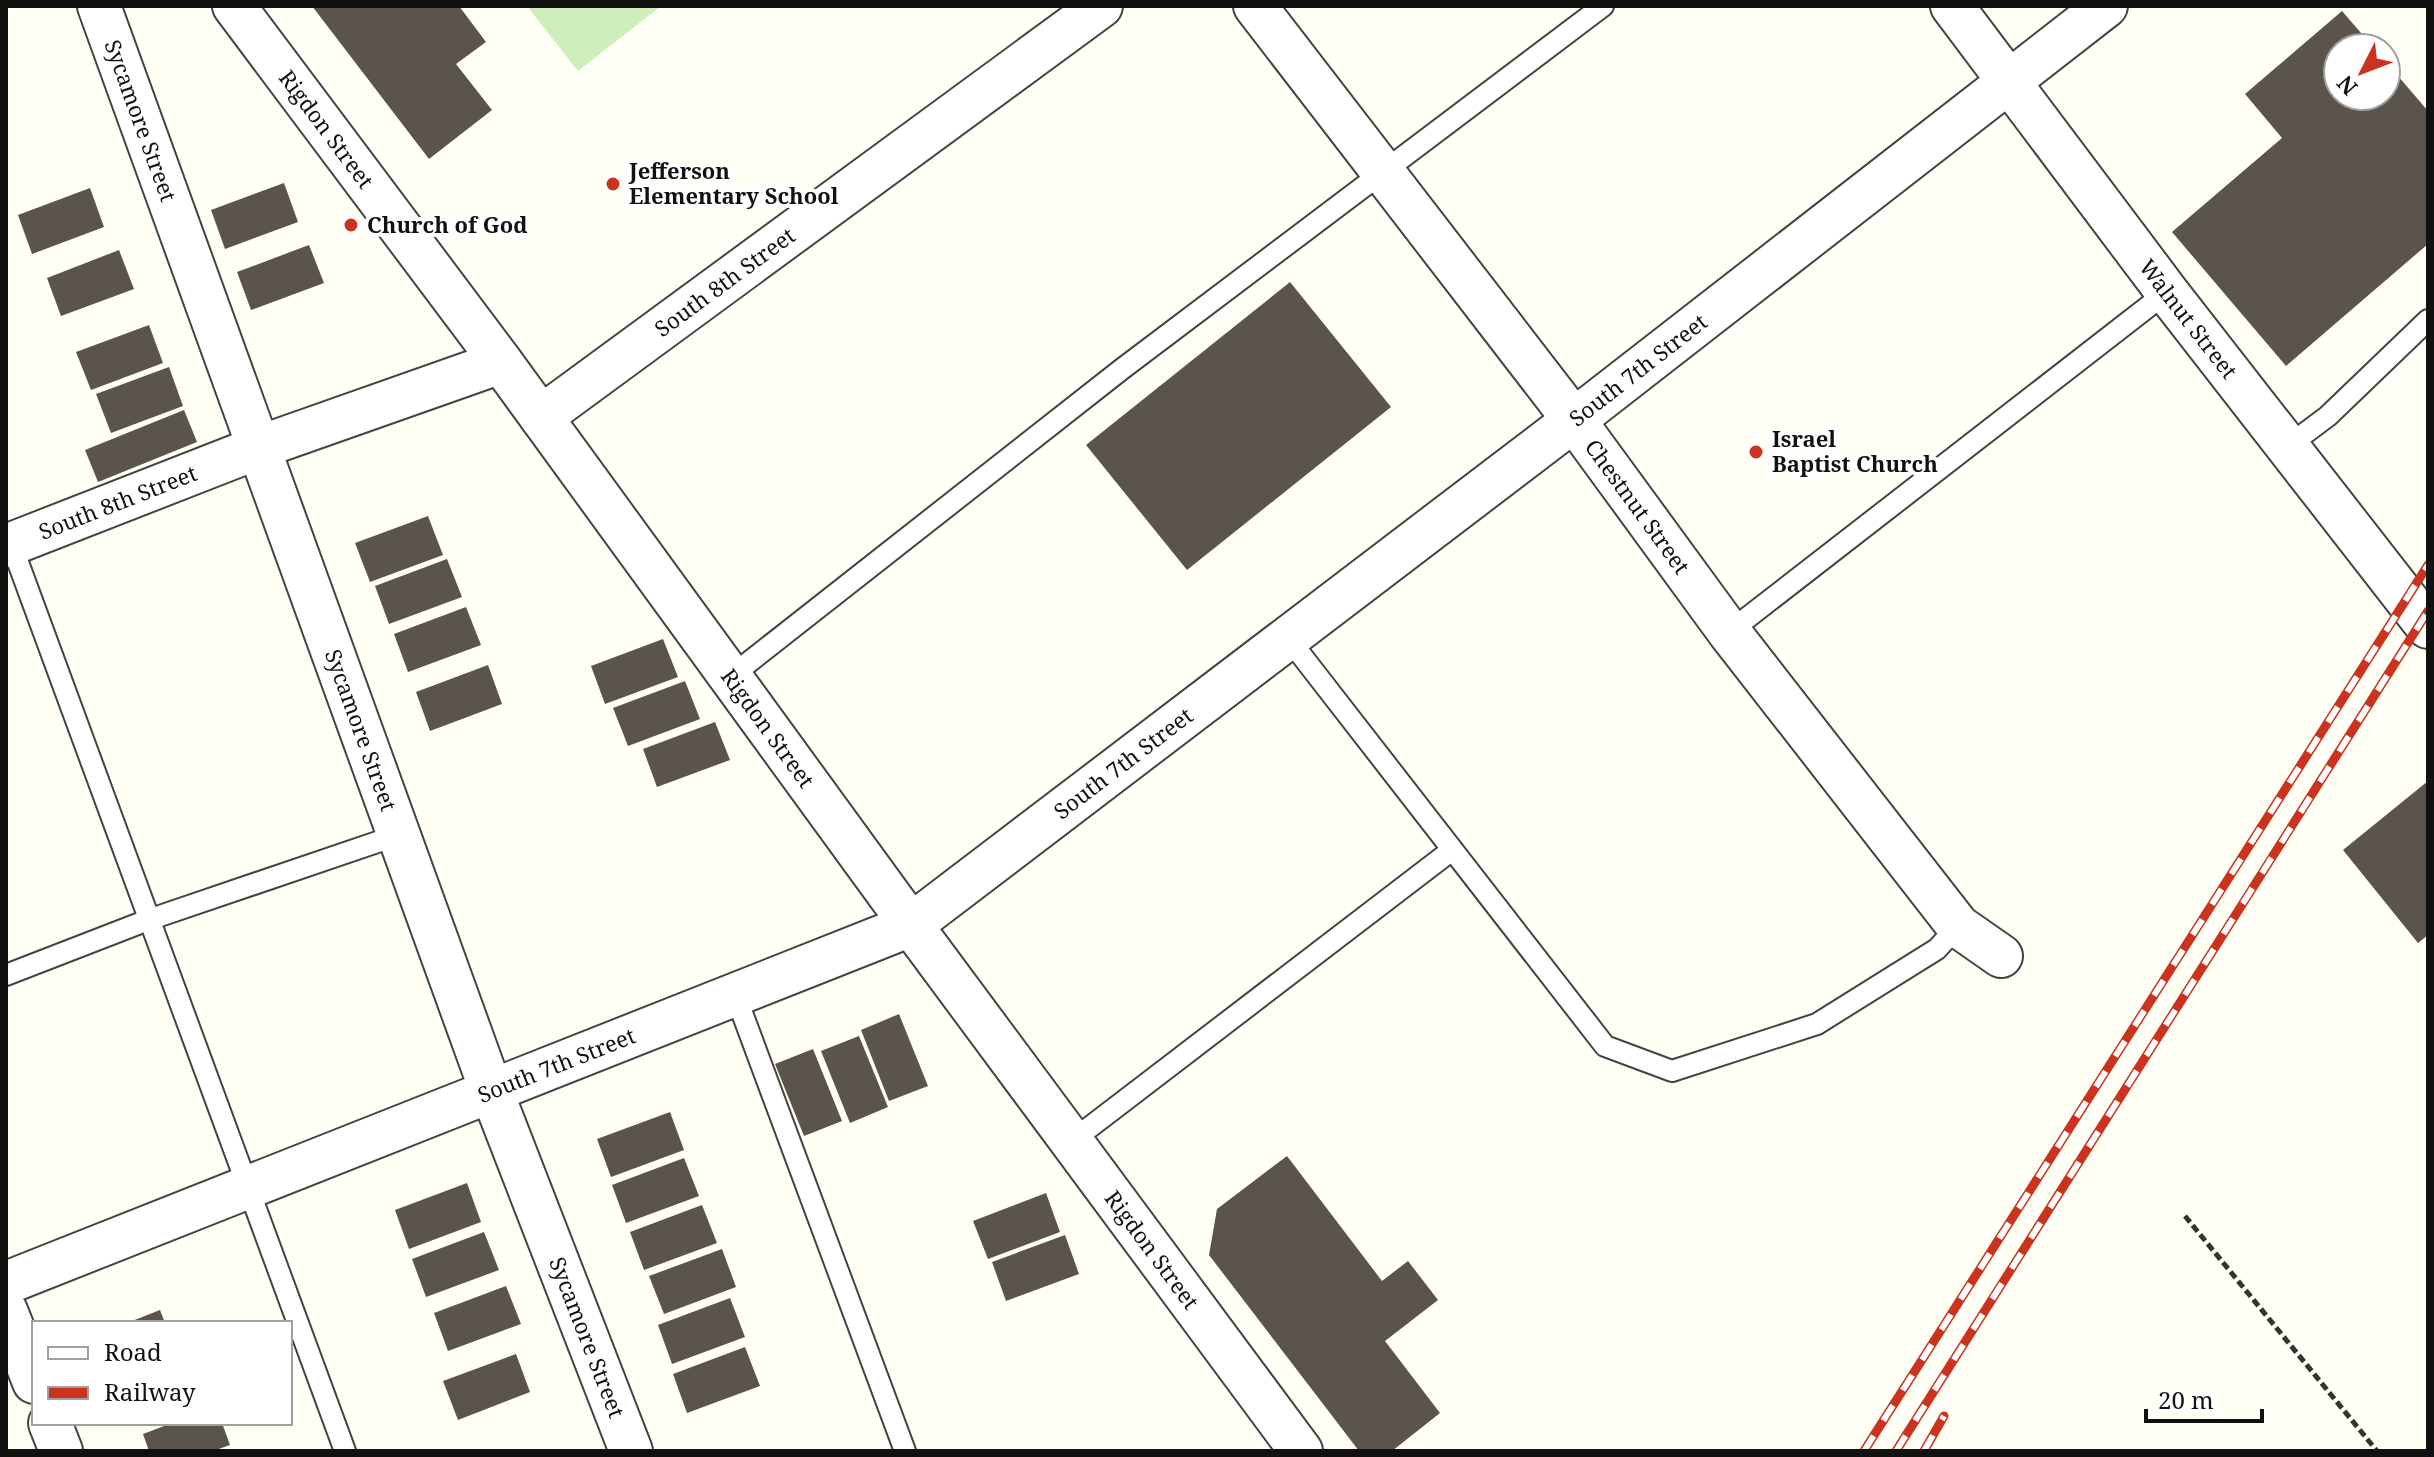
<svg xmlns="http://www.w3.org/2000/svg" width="2434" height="1457" viewBox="0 0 2434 1457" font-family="'Noto Serif',serif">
  <rect width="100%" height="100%" fill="#fffff5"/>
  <polygon fill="#cdedbb" points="527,6 661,6 578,71"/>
  <g fill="#5a544c">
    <polygon points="312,6 459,6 486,42 456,64 492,110 429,159"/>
    <polygon points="2342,11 2374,48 2338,48 2338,96 2386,96 2386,62 2428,111 2428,244 2286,366 2172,232 2282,138 2245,94"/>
    <polygon points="284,183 298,222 225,249 211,210"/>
    <polygon points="90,188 104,227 32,254 18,215"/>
    <polygon points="309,245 324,283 251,310 237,272"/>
    <polygon points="119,250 134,289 61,316 47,278"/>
    <polygon points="1290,282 1391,407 1187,570 1086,445"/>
    <polygon points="149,325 163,363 91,390 76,352"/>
    <polygon points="169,367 183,406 111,433 96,394"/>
    <polygon points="184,410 197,442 98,482 85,450"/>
    <polygon points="428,516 443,555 370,582 355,543"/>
    <polygon points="447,559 462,597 389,624 375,586"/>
    <polygon points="466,607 481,645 408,672 394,634"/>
    <polygon points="663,639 678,677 605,704 591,666"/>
    <polygon points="488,665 502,704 430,731 416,692"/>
    <polygon points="685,681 700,719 628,746 613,708"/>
    <polygon points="715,722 730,760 657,787 643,749"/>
    <polygon points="2428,781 2428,935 2418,943 2343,850"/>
    <polygon points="899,1014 928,1086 889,1101 861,1030"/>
    <polygon points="859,1036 888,1107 850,1123 821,1051"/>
    <polygon points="813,1049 842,1121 804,1136 775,1064"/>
    <polygon points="670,1112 684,1150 611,1177 597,1139"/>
    <polygon points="1287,1156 1382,1281 1408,1261 1438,1300 1385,1341 1440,1413 1392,1451 1359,1451 1209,1255 1217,1209"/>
    <polygon points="684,1158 699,1196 626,1223 612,1185"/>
    <polygon points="467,1183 481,1222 409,1249 395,1210"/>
    <polygon points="1046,1193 1060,1232 988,1259 973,1221"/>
    <polygon points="702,1205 717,1243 644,1270 630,1232"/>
    <polygon points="484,1232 499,1270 426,1297 412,1259"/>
    <polygon points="1065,1235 1079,1274 1006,1301 992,1262"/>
    <polygon points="722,1249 736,1287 664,1314 649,1276"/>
    <polygon points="506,1286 521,1324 448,1351 434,1313"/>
    <polygon points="730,1298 745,1337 672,1364 658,1325"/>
    <polygon points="160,1310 165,1323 127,1323"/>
    <polygon points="745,1347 760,1386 687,1413 673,1374"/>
    <polygon points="516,1354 530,1392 458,1420 443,1381"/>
    <polygon points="172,1423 222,1423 230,1445 213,1451 149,1451 143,1434"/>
  </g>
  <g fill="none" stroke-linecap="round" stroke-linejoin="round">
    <defs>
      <g id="lane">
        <polyline points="2288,446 2328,416 2428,320"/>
        <polyline points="9,538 345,1451"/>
        <polyline points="1729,632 2167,292"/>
        <polyline points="1288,638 1605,1046 1672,1071 1817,1024 1937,949 1958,926"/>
        <polyline points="730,677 1122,369 1603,6"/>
        <polyline points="6,975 148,920 398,835"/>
        <polyline points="735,994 905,1451"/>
        <polyline points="1073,1140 1452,850"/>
      </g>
      <g id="street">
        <path id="s1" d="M99,6L491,1090L631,1451"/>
        <path id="s2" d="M234,6L501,362L911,925L1301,1451"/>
        <path id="s3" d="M1255,6L1574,420L1729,632L1958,926L2001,956"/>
        <path id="s4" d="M1952,6L2167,292L2428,627"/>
        <path id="s5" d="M541,417L1101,6"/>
        <path id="s6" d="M6,546L257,448L501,362"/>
        <path id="s7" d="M6,1283L911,925L1574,420L2106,6"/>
        <polyline points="6,1311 34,1382"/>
        <polyline points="50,1423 61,1451"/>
      </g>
    </defs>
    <use href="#lane" stroke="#444" stroke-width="24"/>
    <use href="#street" stroke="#444" stroke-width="46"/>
    <polyline stroke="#333" stroke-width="5" stroke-dasharray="8 4" stroke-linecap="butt" points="2185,1216 2377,1451"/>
    <use href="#lane" stroke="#fff" stroke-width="20"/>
    <use href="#street" stroke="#fff" stroke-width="42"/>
    <defs>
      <g id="rail">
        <polyline points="1864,1451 2428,565"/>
        <polyline points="1896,1451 2428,611"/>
        <polyline points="1924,1451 1944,1416"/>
      </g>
    </defs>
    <use href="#rail" stroke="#cb331f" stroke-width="9"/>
    <use href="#rail" stroke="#fff" stroke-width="6" stroke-dasharray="18" stroke-linecap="butt"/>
  </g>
  <g fill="#cb331f" stroke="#fff" stroke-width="3">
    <circle cx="613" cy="184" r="8"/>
    <circle cx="351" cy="225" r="8"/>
    <circle cx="1756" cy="452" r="8"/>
  </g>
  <g text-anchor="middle" stroke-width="8" stroke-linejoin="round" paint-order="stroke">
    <g font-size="22" fill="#111" stroke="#fff">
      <text dy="8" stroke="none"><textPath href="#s1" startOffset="122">Sycamore Street</textPath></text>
      <text dy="8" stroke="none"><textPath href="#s2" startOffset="154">Rigdon Street</textPath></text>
      <text dy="8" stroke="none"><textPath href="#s5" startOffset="228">South 8th Street</textPath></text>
      <text dy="8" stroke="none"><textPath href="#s4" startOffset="392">Walnut Street</textPath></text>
      <text dy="8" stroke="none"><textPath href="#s7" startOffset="1888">South 7th Street</textPath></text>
      <text dy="8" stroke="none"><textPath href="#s6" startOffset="120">South 8th Street</textPath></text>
      <text dy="8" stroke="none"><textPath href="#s3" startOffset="630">Chestnut Street</textPath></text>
      <text dy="8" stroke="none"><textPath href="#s2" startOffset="898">Rigdon Street</textPath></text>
      <text dy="8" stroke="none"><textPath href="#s1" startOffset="770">Sycamore Street</textPath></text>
      <text dy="8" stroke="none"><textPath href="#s7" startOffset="1240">South 7th Street</textPath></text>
      <text dy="8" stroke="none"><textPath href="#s7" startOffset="592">South 7th Street</textPath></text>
      <text dy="8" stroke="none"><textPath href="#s2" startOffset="1546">Rigdon Street</textPath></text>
      <text dy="8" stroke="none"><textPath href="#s1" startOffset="1418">Sycamore Street</textPath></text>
    </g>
    <g font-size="22" font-weight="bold" fill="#111" stroke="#fff" text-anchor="start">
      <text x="629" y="179">Jefferson<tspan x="629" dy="25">Elementary School</tspan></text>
      <text x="367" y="233">Church of God</text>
      <text x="1772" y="447">Israel<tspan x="1772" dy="25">Baptist Church</tspan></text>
    </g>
  </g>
  <rect width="2434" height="1457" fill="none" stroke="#111111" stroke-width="16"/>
  <rect x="32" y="1321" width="260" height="104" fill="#ffffff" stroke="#a0a0a0" stroke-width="2"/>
  <rect x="48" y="1347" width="40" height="12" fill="#ffffff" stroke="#a0a0a0" stroke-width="2"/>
  <text x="104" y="1361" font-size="24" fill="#111111">Road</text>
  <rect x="48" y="1387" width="40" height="12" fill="#cb331f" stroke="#a0a0a0" stroke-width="2"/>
  <text x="104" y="1401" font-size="24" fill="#111111">Railway</text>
  <g transform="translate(2362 72) rotate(228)"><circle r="38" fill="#ffffff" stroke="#a0a0a0" stroke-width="2"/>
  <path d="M0-6L14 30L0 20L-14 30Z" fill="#cb331f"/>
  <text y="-12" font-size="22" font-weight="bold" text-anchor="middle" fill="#111111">N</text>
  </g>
  <path d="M2146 1409v12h116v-12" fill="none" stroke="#111111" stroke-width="4"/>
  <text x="2158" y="1409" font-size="24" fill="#111111" stroke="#ffffff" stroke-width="6" paint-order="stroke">20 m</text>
</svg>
